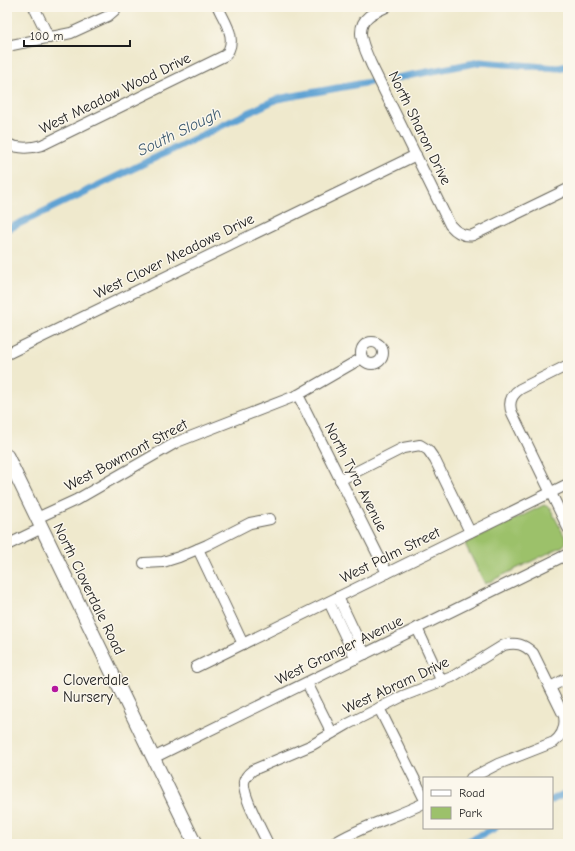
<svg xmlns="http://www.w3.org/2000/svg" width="575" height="851" viewBox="0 0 575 851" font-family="'Comic Neue',sans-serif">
  <rect width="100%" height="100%" fill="#fbf7ec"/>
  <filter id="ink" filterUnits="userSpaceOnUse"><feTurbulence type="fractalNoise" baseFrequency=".025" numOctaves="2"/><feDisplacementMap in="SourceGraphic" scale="8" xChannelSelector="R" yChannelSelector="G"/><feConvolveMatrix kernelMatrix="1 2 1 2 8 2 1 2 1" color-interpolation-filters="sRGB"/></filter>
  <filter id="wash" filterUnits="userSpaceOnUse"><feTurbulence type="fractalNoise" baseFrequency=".012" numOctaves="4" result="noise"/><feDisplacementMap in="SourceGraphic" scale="16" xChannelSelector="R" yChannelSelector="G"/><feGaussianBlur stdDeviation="0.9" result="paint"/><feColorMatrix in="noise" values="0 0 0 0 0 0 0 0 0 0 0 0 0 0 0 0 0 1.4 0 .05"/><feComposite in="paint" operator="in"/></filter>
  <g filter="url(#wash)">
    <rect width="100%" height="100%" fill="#efe9cd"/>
    <polygon fill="#9cc16b" stroke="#5c6e44" points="544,505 550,508 567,541 563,546 485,584 465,544"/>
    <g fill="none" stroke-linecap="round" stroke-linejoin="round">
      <g stroke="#5fa2d3" stroke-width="7">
        <polyline points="391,79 480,62 558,68 568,66"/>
        <polyline points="7,227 10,228 277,99 370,82"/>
        <polyline points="552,800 568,792"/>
        <polyline points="463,844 495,828"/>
      </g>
    </g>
  </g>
  <g filter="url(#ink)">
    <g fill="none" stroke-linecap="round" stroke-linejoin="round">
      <defs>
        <g id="minor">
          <polyline points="34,7 49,38"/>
          <path d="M386,7C381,10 374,12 369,16C353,29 365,49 371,64L450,225C456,232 463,237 473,235L568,189"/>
          <polyline points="7,46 71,33 108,16 115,10 116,7"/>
          <path d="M7,144C19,149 29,149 42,145L226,55C238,38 225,23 218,7"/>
          <circle cx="372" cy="353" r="11"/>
          <polyline points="7,354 416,155"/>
          <path d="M568,365L520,389C511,395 508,403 512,413L568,528"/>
          <polyline points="298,395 387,573"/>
          <polyline points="340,480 403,448 420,445 428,450 435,460 470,532"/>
          <polyline points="37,518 76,500 177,442 298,395 362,358"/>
          <polyline points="7,545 42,528"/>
          <polyline points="198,549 243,644"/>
          <polyline points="144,563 163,562 179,557 207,545 250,523 270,519"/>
          <polyline points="338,597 365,654"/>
          <polyline points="329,602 356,659"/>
          <polyline points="417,628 442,682"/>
          <polyline points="196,667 568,484"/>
          <polyline points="307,683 332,733"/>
          <polyline points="550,687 568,678"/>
          <polyline points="379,708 424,798"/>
          <polyline points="153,758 568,554"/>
          <path d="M268,844C262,830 242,796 244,782C245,777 249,773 253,770L312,745L348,724L403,696L452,677L504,645C516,642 524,644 533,653L564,716C566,727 563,735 554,742L498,764L471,778"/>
          <path d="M333,844C361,826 394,818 424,803"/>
        </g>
        <polyline id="major" points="7,456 195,844"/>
      </defs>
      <use href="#minor" stroke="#66645a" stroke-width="12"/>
      <use href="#major" stroke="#66645a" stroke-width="15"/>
      <use href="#minor" stroke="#fff" stroke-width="10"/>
      <use href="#major" stroke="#fff" stroke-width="13"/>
    </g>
  </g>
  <circle fill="#b5179e" stroke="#fbf7ec" stroke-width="1.5" cx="55" cy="689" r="4"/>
  <g text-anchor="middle" stroke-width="3" stroke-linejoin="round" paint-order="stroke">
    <g font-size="15" fill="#1c1c1c" stroke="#fbf7ec">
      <text transform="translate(115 93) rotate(-26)" y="5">West Meadow Wood Drive</text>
      <text transform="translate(420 128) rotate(64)" y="5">North Sharon Drive</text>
      <text transform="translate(174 256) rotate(-26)" y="5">West Clover Meadows Drive</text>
      <text transform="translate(126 455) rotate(-28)" y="5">West Bowmont Street</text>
      <text transform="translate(356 477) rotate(63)" y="5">North Tyra Avenue</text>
      <text transform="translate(390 555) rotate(-26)" y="5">West Palm Street</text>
      <text transform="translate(89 589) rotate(64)" y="5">North Cloverdale Road</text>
      <text transform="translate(339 650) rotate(-26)" y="5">West Granger Avenue</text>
      <text transform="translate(396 685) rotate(-25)" y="5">West Abram Drive</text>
    </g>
    <g font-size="15" fill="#1c1c1c" stroke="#fbf7ec" text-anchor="start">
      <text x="63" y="685">Cloverdale<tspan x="63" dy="17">Nursery</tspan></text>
    </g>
    <g font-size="16" font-style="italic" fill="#3a586e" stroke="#fbf7ec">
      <text transform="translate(179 131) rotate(-26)" y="6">South Slough</text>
    </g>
  </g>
  <rect width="575" height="851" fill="none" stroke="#fbf7ec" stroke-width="24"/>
  <rect x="423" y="777" width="130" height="52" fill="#fbf7ec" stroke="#a29f99"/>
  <rect x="431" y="790" width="20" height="6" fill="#ffffff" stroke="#a29f99"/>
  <text x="459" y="797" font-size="12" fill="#1c1c1c">Road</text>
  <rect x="431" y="807" width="20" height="12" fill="#9cc16b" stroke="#a29f99"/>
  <text x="459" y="817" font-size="12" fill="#1c1c1c">Park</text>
  <path d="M24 40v6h106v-6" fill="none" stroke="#1c1c1c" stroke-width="2"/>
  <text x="30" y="40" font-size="12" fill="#1c1c1c" stroke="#fbf7ec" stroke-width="3" paint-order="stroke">100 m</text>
</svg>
